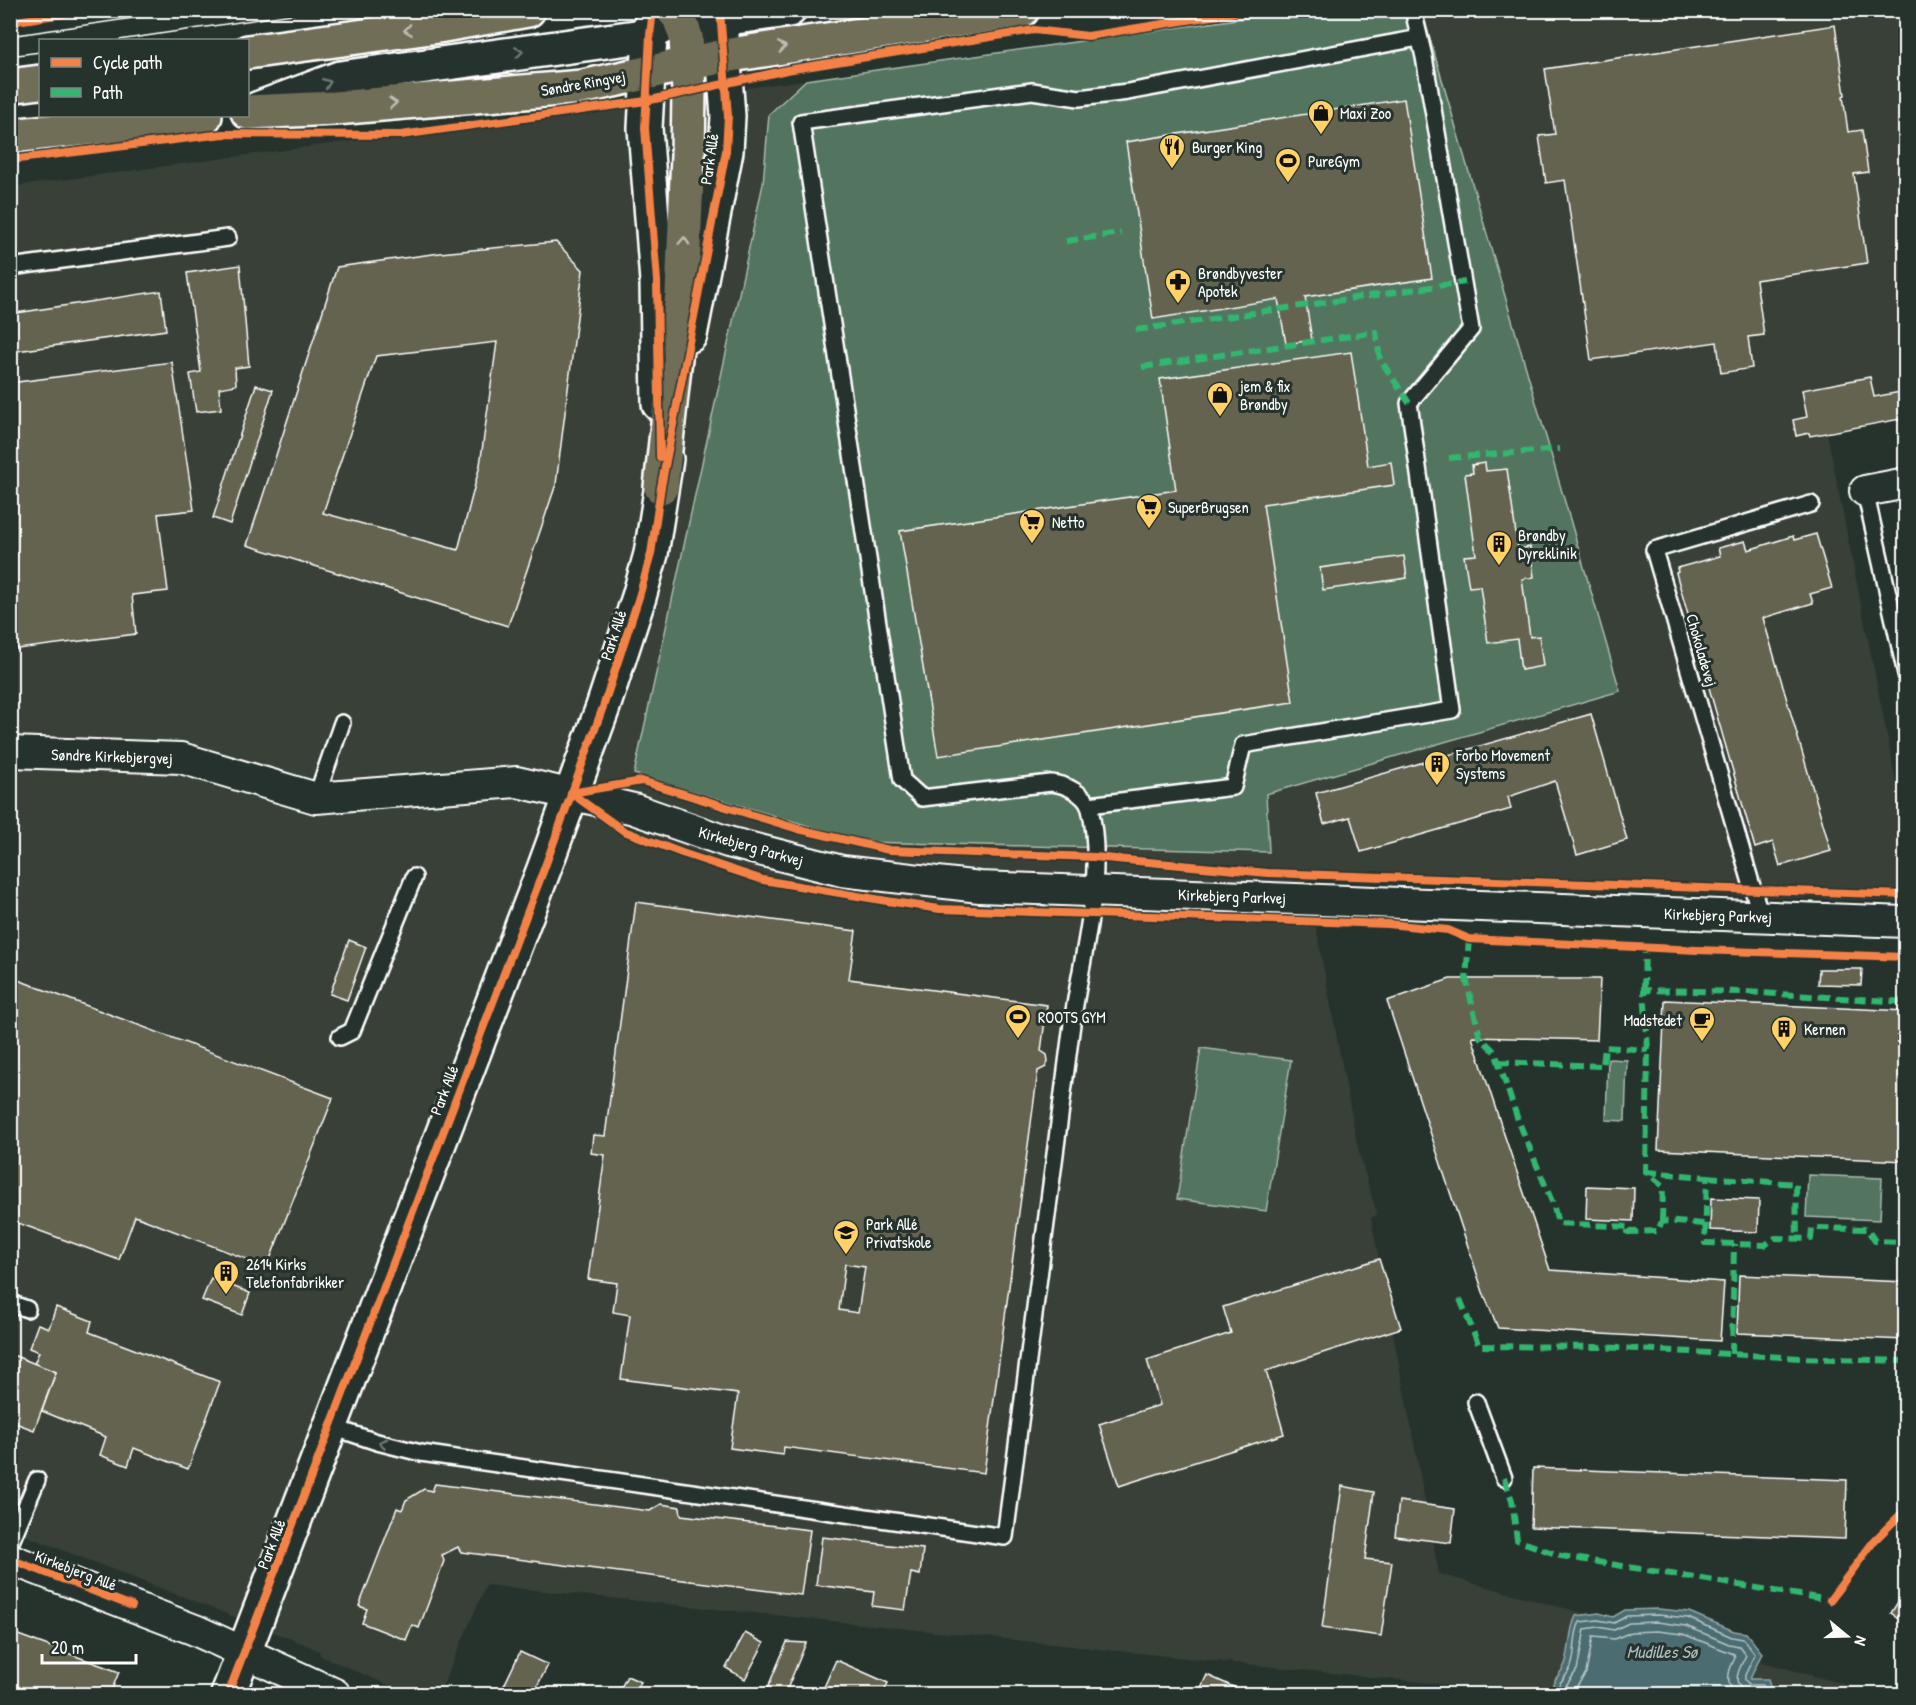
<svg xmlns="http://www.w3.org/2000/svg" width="1916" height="1705" viewBox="0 0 1916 1705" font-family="'Patrick Hand',sans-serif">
  <rect width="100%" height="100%" fill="#26332d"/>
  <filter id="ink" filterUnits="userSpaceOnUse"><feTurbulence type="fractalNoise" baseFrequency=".0167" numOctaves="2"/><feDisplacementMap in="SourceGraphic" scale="12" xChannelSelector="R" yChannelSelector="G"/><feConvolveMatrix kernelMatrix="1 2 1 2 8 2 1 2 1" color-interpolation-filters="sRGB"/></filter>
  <g filter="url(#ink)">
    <polygon fill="#394137" points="1294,11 1905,11 1905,404 1824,418 1905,826 1905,902 1307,880 1358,1149 1377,1215 1371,1218 1439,1574 1880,1694 1473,1694 1467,1687 486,1585 439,1694 409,1694 321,1656 319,1651 309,1646 11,1530 10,187 806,80"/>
    <g fill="#53745f" stroke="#a9baaf" stroke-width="1.5">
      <polygon points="1294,11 1422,11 1620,691 1266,794 1269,852 863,842 634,774 763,184 769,114 806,80"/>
      <polygon points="1201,1048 1291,1060 1266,1211 1177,1199"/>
      <polygon points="1608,1059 1627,1060 1625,1121 1606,1120"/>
      <polygon points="1808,1175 1882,1178 1880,1220 1806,1217"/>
    </g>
    <path fill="#4b6d72" stroke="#93a7aa" stroke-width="1.5" d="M1658,1609L1689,1612L1734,1631L1746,1633L1762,1653L1750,1679H1768L1772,1694H1551C1552,1676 1560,1678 1565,1664C1571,1648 1568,1632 1576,1616L1599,1613L1613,1617L1625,1610Z"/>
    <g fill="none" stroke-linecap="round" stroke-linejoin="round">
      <g stroke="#b7c5c7" stroke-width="1.5">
        <path d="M1557,1694C1558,1680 1564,1681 1570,1669C1577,1655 1572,1636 1580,1622L1598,1620L1614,1623L1627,1616L1658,1615L1688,1618L1732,1637L1743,1639L1755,1654L1745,1675V1680L1750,1685H1763L1766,1694"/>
        <path d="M1565,1694V1687L1577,1670L1585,1629L1598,1627L1614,1630L1629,1623L1657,1622L1686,1626L1729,1644L1739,1646L1746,1655C1741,1666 1730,1682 1744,1690C1749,1693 1754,1692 1758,1694"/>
        <path d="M1574,1694V1690L1586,1673L1593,1637L1615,1639L1631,1632L1657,1631L1683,1634L1734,1654L1735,1658C1728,1671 1725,1682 1735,1694"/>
      </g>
    </g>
    <g fill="#64634f" stroke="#fff" stroke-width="1.5" fill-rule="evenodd">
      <polygon points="1835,25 1845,95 1843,96 1848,132 1862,130 1868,172 1854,174 1867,263 1756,280 1764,335 1748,337 1752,368 1721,373 1717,342 1591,360 1565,180 1546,183 1539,136 1555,134 1545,69"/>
      <polygon points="1404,99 1432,278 1305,297 1312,340 1286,344 1278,299 1153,319 1126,142"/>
      <path d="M556,242L583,270L556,484L508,626L247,545L337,267L440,253ZM497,342L480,465L458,550L323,513L376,356Z"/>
      <polygon points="240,265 249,366 235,368 236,385 219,388 221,409 196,412 190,374 201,372 187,273"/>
      <polygon points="161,291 166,330 17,351 17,359 10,360 10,314"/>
      <polygon points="1351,352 1368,466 1391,462 1394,485 1263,504 1293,702 938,756 900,531 1176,490 1160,379"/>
      <polygon points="172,362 194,510 158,514 168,591 132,595 136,634 10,650 10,383"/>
      <polygon points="1870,377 1874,397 1906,391 1906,418 1810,436 1809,433 1796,436 1793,420 1807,417 1802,390"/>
      <polygon points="256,385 273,390 230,524 213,518"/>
      <polygon points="1485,463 1486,471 1507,469 1518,549 1530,547 1534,577 1522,579 1530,637 1539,636 1543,666 1521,670 1517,639 1488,643 1480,586 1469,587 1464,556 1476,555 1465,474 1473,473 1472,465"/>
      <polygon points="1816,534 1832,588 1810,594 1813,603 1763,618 1831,851 1780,866 1773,842 1755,848 1676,573 1678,572 1677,568 1720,556 1718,548 1745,541 1748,550 1793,536 1794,540"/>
      <polygon points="1404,556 1407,578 1323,590 1320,568"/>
      <polygon points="1591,714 1627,840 1577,855 1555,781 1508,797 1511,809 1361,852 1350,817 1324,824 1316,793"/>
      <path d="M636,902L856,931L849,979L1047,1005L1041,1051L1047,1055L1048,1061L1046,1067L1038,1071L984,1473L784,1447L783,1455L730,1448L738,1394L621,1379L630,1315L613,1312L617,1283L588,1279L605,1155L591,1153L593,1135L605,1136ZM845,1264L865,1267L858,1313L839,1310Z"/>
      <polygon points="349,940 366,947 347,1000 330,994"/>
      <polygon points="1819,969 1862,969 1861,985 1818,984"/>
      <polygon points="10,977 333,1098 267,1267 135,1216 119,1260 10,1220"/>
      <polygon points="1450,979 1600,979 1597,1040 1472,1037 1501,1125 1550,1270 1724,1282 1720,1341 1498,1328 1483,1292 1387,1001"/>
      <polygon points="1665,1000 1906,1011 1906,1161 1658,1150"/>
      <polygon points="1901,1181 1906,1181 1906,1212 1899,1212"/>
      <polygon points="1587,1186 1634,1188 1633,1221 1586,1219"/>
      <polygon points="1711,1198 1759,1200 1758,1232 1710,1230"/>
      <polygon points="1379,1259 1401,1328 1266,1371 1284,1434 1119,1486 1099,1424 1160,1405 1147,1360 1231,1333 1223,1307"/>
      <polygon points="1739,1275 1906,1282 1906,1340 1737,1333"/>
      <polygon points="211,1278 250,1293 242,1315 202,1300"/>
      <polygon points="56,1307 92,1321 89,1332 220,1382 188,1469 134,1448 128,1466 100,1455 106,1437 42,1411 56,1372 34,1364 39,1352 29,1348 38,1324 49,1328"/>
      <polygon points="10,1354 56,1372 34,1430 10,1421"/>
      <polygon points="1533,1468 1847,1480 1845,1539 1531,1527"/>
      <polygon points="435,1484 650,1511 661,1504 680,1507 681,1515 810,1530 801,1595 461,1552 458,1547 442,1555 444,1561 419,1628 412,1625 406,1640 362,1623 367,1609 359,1606 397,1508 402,1510 406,1500 424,1489 432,1491"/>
      <polygon points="1342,1486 1374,1492 1365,1559 1392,1562 1381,1636 1322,1628"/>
      <polygon points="1399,1501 1455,1509 1451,1543 1395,1536"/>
      <polygon points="822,1537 923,1549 920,1575 911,1573 905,1610 872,1606 874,1592 816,1585"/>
      <polygon points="1906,1589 1906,1623 1891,1613"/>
      <polygon points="10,1632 119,1672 110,1694 25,1694 10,1689"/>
      <polygon points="745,1633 764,1643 745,1679 726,1668"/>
      <polygon points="787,1642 806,1643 785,1694 765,1694"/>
      <polygon points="520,1652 548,1665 533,1694 500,1694"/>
      <polygon points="836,1660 888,1683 883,1694 821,1694"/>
      <polygon points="1207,1675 1249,1694 1198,1694"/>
      <polygon points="627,1676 641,1682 635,1694 618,1694"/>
    </g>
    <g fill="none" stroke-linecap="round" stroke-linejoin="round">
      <defs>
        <g id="lane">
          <polyline points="10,267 228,238"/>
          <polyline points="1865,491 1906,674"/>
          <polyline points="316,798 342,723"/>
          <polyline points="1089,805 1233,787 1243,745 1452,710 1409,403 1471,329 1424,57 1413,10"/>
          <polyline points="1761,917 1654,550 1811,504"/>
          <polyline points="340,1037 352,1031 414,877"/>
          <polyline points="10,1303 27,1309"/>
          <polyline points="1476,1402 1504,1478"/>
          <path d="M332,1427L377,1442L421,1453L1005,1537C1027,1366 1050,1195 1072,1024C1081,958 1106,875 1090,809C1086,794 1065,784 1051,783L922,798L902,780L801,122L1032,91L1079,98L1128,92L1419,38"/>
          <polyline points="10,1544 37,1480"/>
        </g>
        <g id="street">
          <polyline points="1865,491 1906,483"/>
          <polyline points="10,752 181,758 316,798 517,782 634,809 728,842 842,871 980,887 1906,922"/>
          <polyline points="10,1559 195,1630 335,1694"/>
        </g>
        <g id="secondary">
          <polyline points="653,10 650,35 645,128 657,281 659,404"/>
          <polyline points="701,29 720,19 789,10"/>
          <polyline points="257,109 340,78 650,35 667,24"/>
          <polyline points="690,335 726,151 728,116 720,10"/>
          <polyline points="228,1694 544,869 603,707 639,597 651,554 666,459"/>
        </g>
        <g id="primary">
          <polyline points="248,52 438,26 528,10"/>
          <polyline points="10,86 40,82"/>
          <polyline points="248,112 335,108 582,87 724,56 1022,10"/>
          <polyline points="10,136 205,116"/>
          <polyline points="661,487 682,294 688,155 689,92 686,37 679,17 673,10"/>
        </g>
      </defs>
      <use href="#lane" stroke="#fff" stroke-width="20"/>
      <use href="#street" stroke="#fff" stroke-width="34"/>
      <use href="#secondary" stroke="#fff" stroke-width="38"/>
      <use href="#primary" stroke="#fff" stroke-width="38"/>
      <use href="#lane" stroke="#26332d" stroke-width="15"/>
      <use href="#street" stroke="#26332d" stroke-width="30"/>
      <use href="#secondary" stroke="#26332d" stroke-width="33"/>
      <use href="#primary" stroke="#716e59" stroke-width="33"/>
      <g stroke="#fff" stroke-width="1.5">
        <polyline points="10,36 188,10"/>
        <polyline points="119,40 319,10"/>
        <polyline points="10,56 40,52"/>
      </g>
      <g stroke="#33b770" stroke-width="6" stroke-dasharray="12 6" stroke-linecap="butt">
        <polyline points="1066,241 1121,233"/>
        <polyline points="1136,330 1465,282"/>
        <polyline points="1142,367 1376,332 1380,359 1409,403"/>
        <polyline points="1449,458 1560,449"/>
        <polyline points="1469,939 1466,979 1480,1037 1495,1052 1518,1120 1553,1204 1558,1223 1629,1227 1628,1232 1658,1231 1662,1221 1705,1224"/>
        <polyline points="1644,990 1645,947"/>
        <polyline points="1498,1062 1603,1066 1605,1047 1648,1050"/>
        <polyline points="1646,1172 1707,1177 1705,1243 1765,1245 1775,1238 1811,1239 1812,1228 1867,1229 1875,1241 1906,1242"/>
        <polyline points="1707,1177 1796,1184 1797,1239"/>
        <polyline points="1662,1221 1663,1186 1646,1172 1648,1050 1644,990 1745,992 1906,1002"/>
        <polyline points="1460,1299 1479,1346 1600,1347 1801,1358 1906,1361"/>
        <polyline points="1732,1354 1734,1244"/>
        <polyline points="1504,1478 1512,1500 1517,1540 1561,1556 1830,1600"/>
      </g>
      <defs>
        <g id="cycleway">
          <polyline points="653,10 650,35 645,128 657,281 660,457"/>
          <polyline points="10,22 89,10"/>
          <polyline points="10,160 223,134 401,135 646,101 787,70 1034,30 1088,36 1250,10"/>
          <polyline points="571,793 624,831 682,853 763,880 887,901 940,909 1388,924 1448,930 1469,939 1697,950 1906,957"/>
          <polyline points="571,793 642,781 798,829 889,850 1094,857 1268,873 1906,895"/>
          <polyline points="10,1559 132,1606"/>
          <polyline points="1830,1600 1874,1541 1906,1509"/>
          <polyline points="228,1694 544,869 603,707 639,597 651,554 661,487 726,151 728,116 720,10"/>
        </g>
      </defs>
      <use href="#cycleway" stroke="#26332d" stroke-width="11"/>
      <use href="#cycleway" stroke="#f48246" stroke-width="8"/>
    </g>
    <defs><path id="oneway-chevron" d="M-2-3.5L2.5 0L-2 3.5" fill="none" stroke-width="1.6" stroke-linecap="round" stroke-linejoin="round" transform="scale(1.5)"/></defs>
    <g stroke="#bfbeb4">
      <use href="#oneway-chevron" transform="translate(408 30) rotate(172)"/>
      <use href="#oneway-chevron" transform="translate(782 47) rotate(-9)"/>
      <use href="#oneway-chevron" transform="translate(393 103) rotate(-5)"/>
      <use href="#oneway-chevron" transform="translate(684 241) rotate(-87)"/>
    </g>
    <g stroke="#727a76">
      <use href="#oneway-chevron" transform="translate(519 52) rotate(-8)"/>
      <use href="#oneway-chevron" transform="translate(327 83) rotate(-21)"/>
      <use href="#oneway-chevron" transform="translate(383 1443) rotate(-165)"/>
    </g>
  </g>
  <defs>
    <symbol id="shop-pin" viewBox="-11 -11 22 30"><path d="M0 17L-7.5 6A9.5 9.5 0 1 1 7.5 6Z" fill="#ffd166" stroke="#26332d"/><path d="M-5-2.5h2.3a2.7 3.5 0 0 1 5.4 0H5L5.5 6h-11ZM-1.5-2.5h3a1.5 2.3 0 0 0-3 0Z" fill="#111"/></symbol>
    <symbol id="restaurant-pin" viewBox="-11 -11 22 30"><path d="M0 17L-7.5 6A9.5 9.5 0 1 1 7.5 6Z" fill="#ffd166" stroke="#26332d"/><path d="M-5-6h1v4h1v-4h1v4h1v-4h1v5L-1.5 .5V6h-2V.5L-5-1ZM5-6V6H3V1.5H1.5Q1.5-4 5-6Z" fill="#111"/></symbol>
    <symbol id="stadium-pin" viewBox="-11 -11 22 30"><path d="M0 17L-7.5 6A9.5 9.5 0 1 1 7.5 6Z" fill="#ffd166" stroke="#26332d"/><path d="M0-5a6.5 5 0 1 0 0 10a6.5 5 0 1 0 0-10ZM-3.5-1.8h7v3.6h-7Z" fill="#111"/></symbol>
    <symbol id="pharmacy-pin" viewBox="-11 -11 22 30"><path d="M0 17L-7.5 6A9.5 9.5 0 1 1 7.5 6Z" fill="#ffd166" stroke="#26332d"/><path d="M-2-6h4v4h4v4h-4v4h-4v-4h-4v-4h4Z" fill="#111"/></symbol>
    <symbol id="supermarket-pin" viewBox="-11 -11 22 30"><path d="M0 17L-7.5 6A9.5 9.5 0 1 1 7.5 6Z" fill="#ffd166" stroke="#26332d"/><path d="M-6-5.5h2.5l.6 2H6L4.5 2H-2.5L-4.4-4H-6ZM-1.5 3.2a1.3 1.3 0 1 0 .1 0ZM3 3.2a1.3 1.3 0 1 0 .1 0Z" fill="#111"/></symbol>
    <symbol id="building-pin" viewBox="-11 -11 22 30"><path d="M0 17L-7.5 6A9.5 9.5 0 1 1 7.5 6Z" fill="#ffd166" stroke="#26332d"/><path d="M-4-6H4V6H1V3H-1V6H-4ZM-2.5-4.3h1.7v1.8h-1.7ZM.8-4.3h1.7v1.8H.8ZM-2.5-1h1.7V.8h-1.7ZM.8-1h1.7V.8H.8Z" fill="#111"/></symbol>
    <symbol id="cafe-pin" viewBox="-11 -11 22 30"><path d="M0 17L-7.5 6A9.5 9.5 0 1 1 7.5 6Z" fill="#ffd166" stroke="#26332d"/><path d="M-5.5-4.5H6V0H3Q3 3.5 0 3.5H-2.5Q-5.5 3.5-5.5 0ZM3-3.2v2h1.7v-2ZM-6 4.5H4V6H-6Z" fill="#111"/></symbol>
    <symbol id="school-pin" viewBox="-11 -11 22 30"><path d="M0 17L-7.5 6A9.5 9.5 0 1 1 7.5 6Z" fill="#ffd166" stroke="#26332d"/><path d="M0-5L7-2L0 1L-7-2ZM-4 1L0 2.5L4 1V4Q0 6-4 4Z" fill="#111"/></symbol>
  </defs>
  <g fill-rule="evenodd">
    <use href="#shop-pin" x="1306" y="98" width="30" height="40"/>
    <use href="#restaurant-pin" x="1157" y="132" width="30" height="40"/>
    <use href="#stadium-pin" x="1273" y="146" width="30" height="40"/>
    <use href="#pharmacy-pin" x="1163" y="267" width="30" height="40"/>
    <use href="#shop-pin" x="1205" y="380" width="30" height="40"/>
    <use href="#supermarket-pin" x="1134" y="492" width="30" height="40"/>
    <use href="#supermarket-pin" x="1017" y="507" width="30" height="40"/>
    <use href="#building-pin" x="1484" y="529" width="30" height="40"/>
    <use href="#building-pin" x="1422" y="749" width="30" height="40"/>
    <use href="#stadium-pin" x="1003" y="1002" width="30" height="40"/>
    <use href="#cafe-pin" x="1687" y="1005" width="30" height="40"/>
    <use href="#building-pin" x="1769" y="1014" width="30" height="40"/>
    <use href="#school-pin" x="831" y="1218" width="30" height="40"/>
    <use href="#building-pin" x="211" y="1258" width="30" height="40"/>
  </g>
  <g text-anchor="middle" stroke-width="6" stroke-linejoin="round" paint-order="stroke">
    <g font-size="16" fill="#fff" stroke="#26332d">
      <text transform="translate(583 83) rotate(-10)" y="6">Søndre Ringvej</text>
      <text transform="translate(709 159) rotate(-82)" y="6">Park Allé</text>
      <text transform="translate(613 635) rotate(-72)" y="6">Park Allé</text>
      <text transform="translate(1702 650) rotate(74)" y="6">Chokoladevej</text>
      <text transform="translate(112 756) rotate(2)" y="6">Søndre Kirkebjergvej</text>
      <text transform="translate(751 846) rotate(16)" y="6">Kirkebjerg Parkvej</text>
      <text transform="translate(1232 896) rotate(2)" y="6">Kirkebjerg Parkvej</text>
      <text transform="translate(1718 915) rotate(2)" y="6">Kirkebjerg Parkvej</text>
      <text transform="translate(444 1090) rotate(-69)" y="6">Park Allé</text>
      <text transform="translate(271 1544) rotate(-69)" y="6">Park Allé</text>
      <text transform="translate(76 1570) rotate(21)" y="6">Kirkebjerg Allé</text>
    </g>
    <g font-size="16" fill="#fff" stroke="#26332d" text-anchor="start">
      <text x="1340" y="119">Maxi Zoo</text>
      <text x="1192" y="153">Burger King</text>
      <text x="1308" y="167">PureGym</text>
      <text x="1198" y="279">Brøndbyvester<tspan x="1198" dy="18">Apotek</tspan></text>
      <text x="1240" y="392">jem &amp; fix<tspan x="1240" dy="18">Brøndby</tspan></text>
      <text x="1168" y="513">SuperBrugsen</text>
      <text x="1052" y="528">Netto</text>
      <text x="1518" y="541">Brøndby<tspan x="1518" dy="18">Dyreklinik</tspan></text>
      <text x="1456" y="761">Forbo Movement<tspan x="1456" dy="18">Systems</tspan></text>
      <text x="1038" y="1023">ROOTS GYM</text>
      <text x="1682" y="1026" text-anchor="end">Madstedet</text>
      <text x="1804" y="1035">Kernen</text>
      <text x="866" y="1230">Park Allé<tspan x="866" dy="18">Privatskole</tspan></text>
      <text x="246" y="1270">2614 Kirks<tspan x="246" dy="18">Telefonfabrikker</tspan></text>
    </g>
    <g font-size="18" font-style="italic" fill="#aebdc0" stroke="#26332d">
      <text x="1662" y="1658">Mudilles Sø</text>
    </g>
  </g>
  <rect width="1916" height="1705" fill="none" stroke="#26332d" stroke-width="36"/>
  <rect x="18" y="18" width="1880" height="1669" fill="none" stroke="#fff" stroke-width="2" filter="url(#ink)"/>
  <rect x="39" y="39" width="210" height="78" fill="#26332d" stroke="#7d8581" stroke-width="1.5"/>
  <rect x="51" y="58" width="30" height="9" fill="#f48246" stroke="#7d8581" stroke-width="1.5"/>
  <text x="93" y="69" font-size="18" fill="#ffffff">Cycle path</text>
  <rect x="51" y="88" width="30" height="9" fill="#33b770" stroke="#7d8581" stroke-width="1.5"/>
  <text x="93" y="99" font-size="18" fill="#ffffff">Path</text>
  <g transform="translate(1847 1636) rotate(109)" stroke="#26332d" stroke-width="4.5" paint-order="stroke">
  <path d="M0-4.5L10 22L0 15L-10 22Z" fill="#ffffff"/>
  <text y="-9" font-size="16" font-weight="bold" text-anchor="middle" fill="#ffffff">N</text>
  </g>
  <path d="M42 1654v9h94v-9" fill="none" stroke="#ffffff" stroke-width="3"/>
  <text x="51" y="1654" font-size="18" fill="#ffffff" stroke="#26332d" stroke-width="4.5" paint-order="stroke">20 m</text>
</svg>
